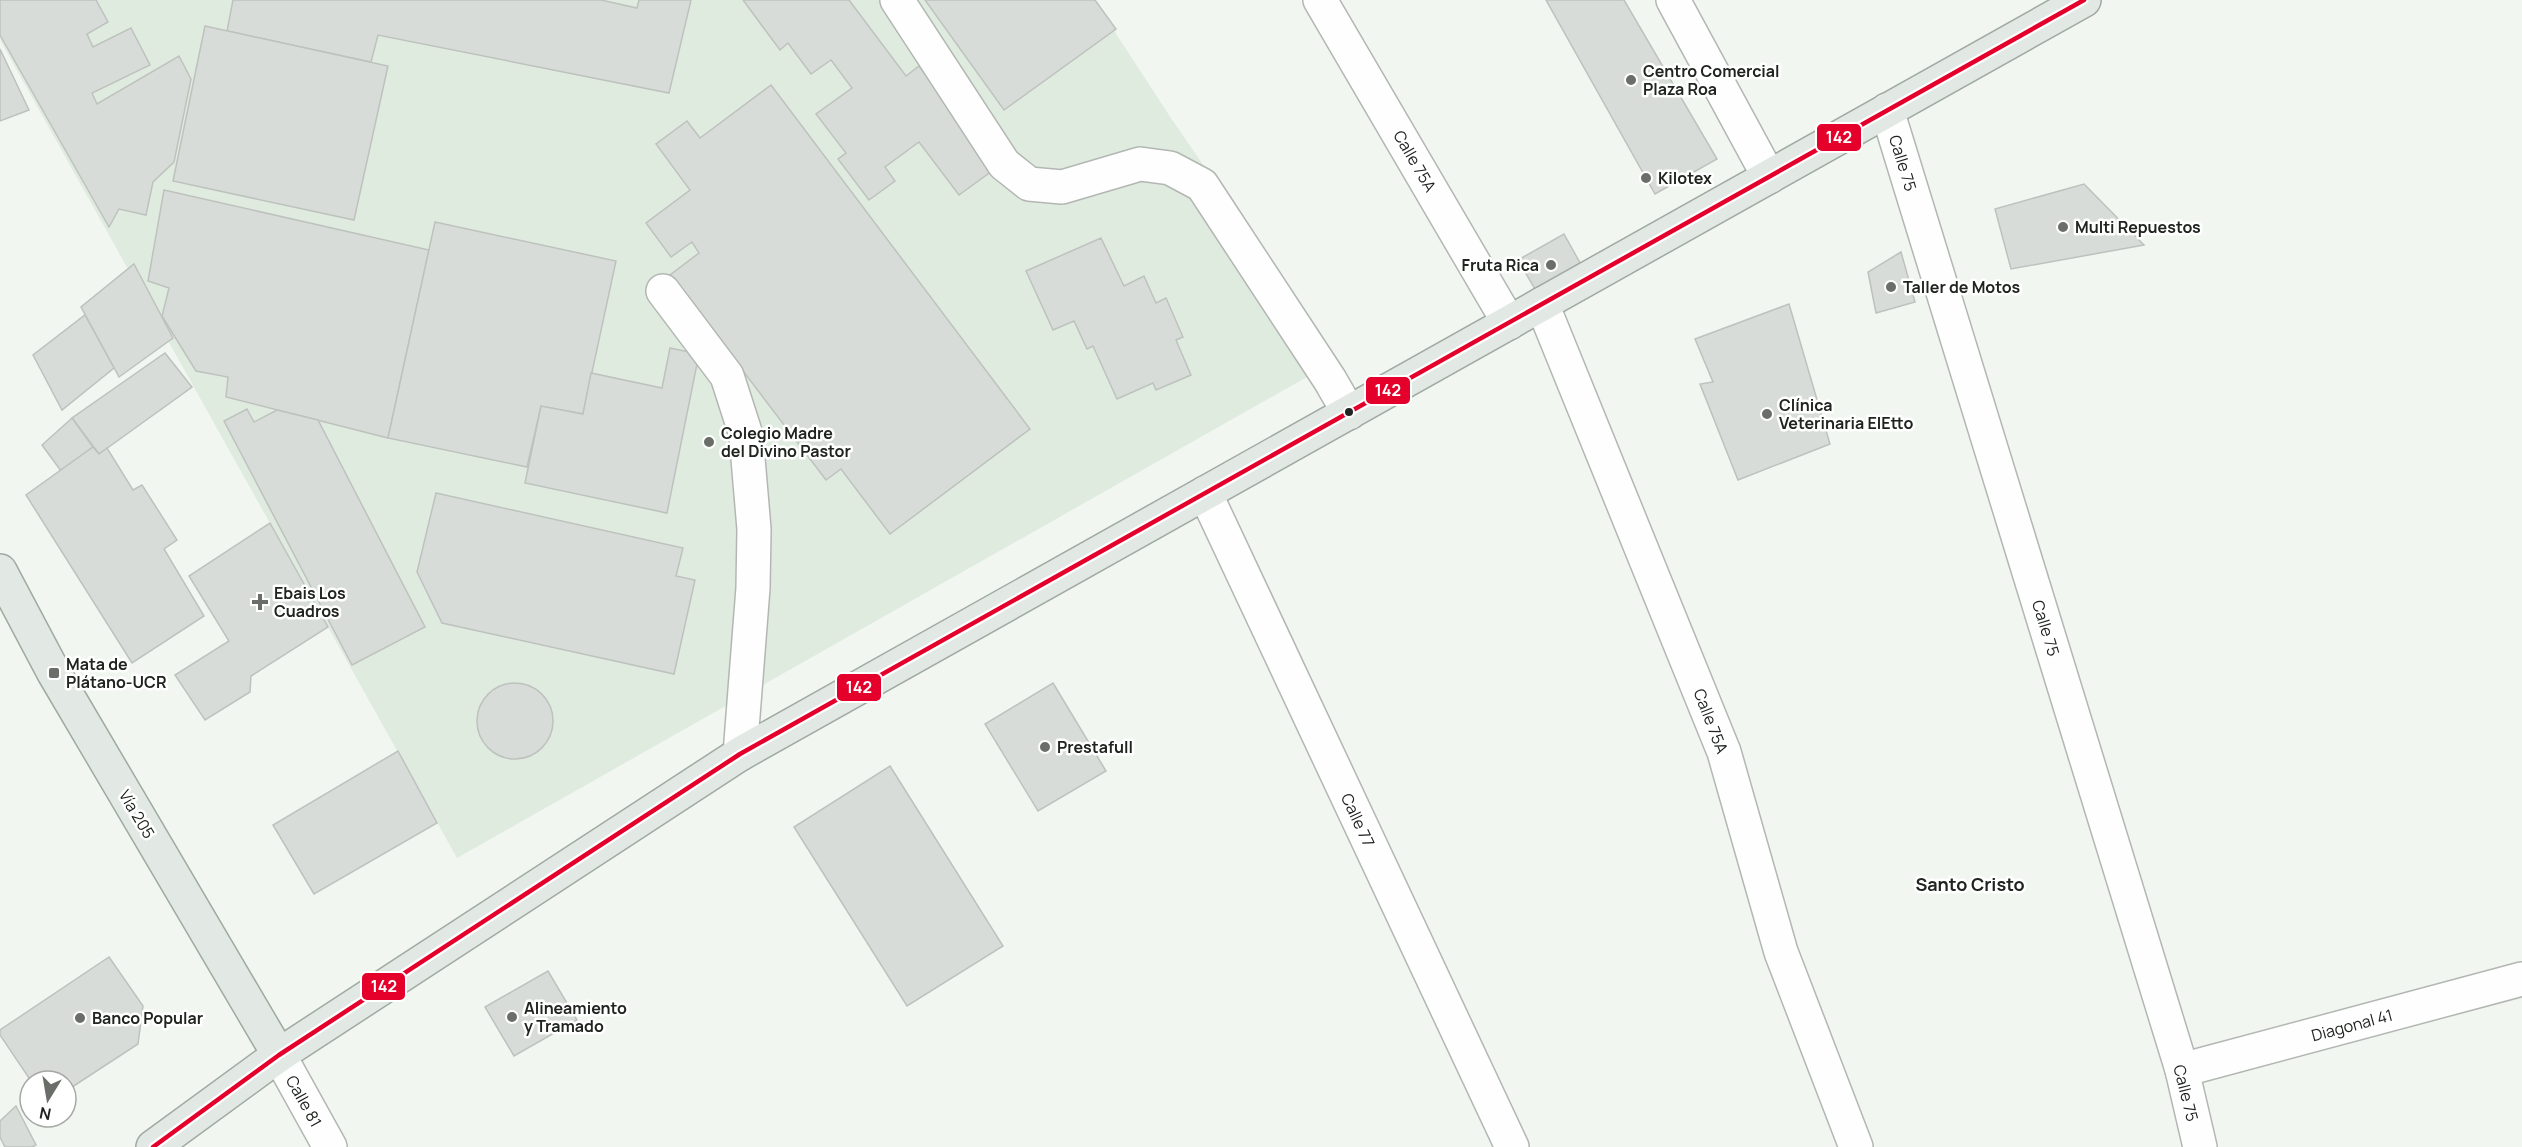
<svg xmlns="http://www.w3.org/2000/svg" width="2522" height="1147" viewBox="0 0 2522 1147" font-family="Manrope,sans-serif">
  <rect width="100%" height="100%" fill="#f1f6f1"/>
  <polygon fill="#e0ebe0" points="0,0 1094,0 1171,118 1337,360 457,858 0,40"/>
  <g fill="#d8dcd8" stroke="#bec2be" stroke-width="1.5">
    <polygon points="0,0 96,0 108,22 87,34 93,47 131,28 150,65 92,93 97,104 179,56 191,79 174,162 153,182 146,215 119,209 109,227 0,35"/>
    <polygon points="233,0 601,0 637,8 639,0 691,0 669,93 378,35 371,62 227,31"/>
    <polygon points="743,0 849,0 906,76 919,66 996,168 959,195 919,142 885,167 895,181 869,200 838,159 846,153 816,114 852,88 831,60 811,74 788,43 780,50"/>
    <polygon points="925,0 1095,0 1116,29 1004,110"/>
    <polygon points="1546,0 1624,0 1717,159 1655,194"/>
    <polygon points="205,26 388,66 354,220 173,181"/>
    <polygon points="0,49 29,110 0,121"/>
    <polygon points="771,85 1030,429 890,534 841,469 826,480 670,275 699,253 692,242 671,257 646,223 690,190 656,144 687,121 700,138"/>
    <polygon points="2084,184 2144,245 2011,269 1995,209"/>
    <polygon points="164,190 429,250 388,438 226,397 228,377 196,371 162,316 169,288 148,281"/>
    <polygon points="435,222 616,261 583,414 541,406 527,467 388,438"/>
    <polygon points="1564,234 1584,270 1539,296 1518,260"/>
    <polygon points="1101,238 1124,286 1144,276 1156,303 1166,298 1183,337 1176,340 1191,375 1156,390 1153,383 1117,399 1093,346 1087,349 1074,321 1053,330 1026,271"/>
    <polygon points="1901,252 1915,302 1876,313 1868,272"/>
    <polygon points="134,264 173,338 119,377 81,307"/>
    <polygon points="1789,304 1830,444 1738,480 1700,384 1713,382 1695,339"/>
    <polygon points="85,315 114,368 62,410 33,355"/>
    <polygon points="670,348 699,354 667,513 525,483 541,406 583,414 591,373 662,388"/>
    <polygon points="165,353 192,387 99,454 72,418"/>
    <polygon points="247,409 254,422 277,410 318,420 425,627 352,665 224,421"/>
    <polygon points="72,418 93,447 61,471 42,445"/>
    <polygon points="93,447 99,454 107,448 133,490 142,485 177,540 164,549 204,616 132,663 26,495"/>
    <polygon points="436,493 683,548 676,576 695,580 674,674 442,623 417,572"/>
    <polygon points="270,523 328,627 251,676 250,692 205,720 175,675 229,641 189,576"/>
    <polygon points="1053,683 1106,771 1038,811 985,724"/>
    <circle cx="515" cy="721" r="38"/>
    <polygon points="398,751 437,823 314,894 273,825"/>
    <polygon points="890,766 1003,946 907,1006 794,827"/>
    <polygon points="109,957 143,1006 138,1044 66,1091 66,1081 31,1081 0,1035 0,1030"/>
    <polygon points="548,971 577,1020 514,1056 485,1007"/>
    <polygon points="16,1106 36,1145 32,1147 5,1147 0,1137 0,1121"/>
  </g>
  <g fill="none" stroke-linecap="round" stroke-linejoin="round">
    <defs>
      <g id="minor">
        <polyline points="897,0 1004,164 1029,184 1062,187 1140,164 1170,168 1202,185 1330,380 1349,413"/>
        <polyline points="1320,0 1509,323"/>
        <polyline points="1673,0 1769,177"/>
        <polyline points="1887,110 2182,1070 2200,1147"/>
        <polyline points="663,291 727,376 746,435 754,529 753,588 740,754"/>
        <polyline points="1542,304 1724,752 1781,952 1856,1147"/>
        <polyline points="1205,493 1512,1147"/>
        <polyline points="279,1055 330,1147"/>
        <polyline points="2182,1070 2522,979"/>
      </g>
      <g id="major">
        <polyline points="0,571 54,673 279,1055"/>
        <polyline points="153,1147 279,1055 740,754 2084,0"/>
      </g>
    </defs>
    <use href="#minor" stroke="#b3b7b3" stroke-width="36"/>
    <use href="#major" stroke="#9faaa0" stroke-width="36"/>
    <use href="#minor" stroke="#fdfefd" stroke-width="33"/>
    <use href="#major" stroke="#e2e8e3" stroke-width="33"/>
    <defs>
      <polyline id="bus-1" points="153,1147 279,1055 740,754 2084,0"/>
    </defs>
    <use href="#bus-1" stroke="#fff" stroke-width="9"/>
    <use href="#bus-1" stroke="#e4002b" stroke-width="4.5"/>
  </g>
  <g fill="#696e69" stroke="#fff" stroke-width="2">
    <circle cx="1631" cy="80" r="6"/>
    <circle cx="1646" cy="178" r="6"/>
    <circle cx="2063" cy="227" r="6"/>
    <circle cx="1551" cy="265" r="6"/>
    <circle cx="1891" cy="287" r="6"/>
    <circle cx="1767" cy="414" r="6"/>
    <circle cx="709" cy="442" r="6"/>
    <path d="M257 593h6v6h6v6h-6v6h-6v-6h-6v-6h6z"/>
    <rect x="48" y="667" width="12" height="12" rx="3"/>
    <circle cx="1045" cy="747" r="6"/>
    <circle cx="512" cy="1017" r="6"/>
    <circle cx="80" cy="1018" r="6"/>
  </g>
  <circle fill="#202420" stroke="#fff" stroke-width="2" cx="1349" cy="412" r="5"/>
  <g text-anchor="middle" stroke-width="5" stroke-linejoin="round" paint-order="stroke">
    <g font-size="16" font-weight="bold" fill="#202420" stroke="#fff" text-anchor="start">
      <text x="1643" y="77">Centro Comercial<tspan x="1643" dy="18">Plaza Roa</tspan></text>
      <text x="1658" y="184">Kilotex</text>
      <text x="2075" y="233">Multi Repuestos</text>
      <text x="1539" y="271" text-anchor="end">Fruta Rica</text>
      <text x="1903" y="293">Taller de Motos</text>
      <text x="1779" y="411">Clínica<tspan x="1779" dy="18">Veterinaria ElEtto</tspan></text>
      <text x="721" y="439">Colegio Madre<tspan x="721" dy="18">del Divino Pastor</tspan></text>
      <text x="274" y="599">Ebais Los<tspan x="274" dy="18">Cuadros</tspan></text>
      <text x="66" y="670">Mata de<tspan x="66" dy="18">Plátano-UCR</tspan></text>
      <text x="1057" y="753">Prestafull</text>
      <text x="524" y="1014">Alineamiento<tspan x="524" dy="18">y Tramado</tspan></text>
      <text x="92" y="1024">Banco Popular</text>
    </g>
    <g font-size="16" fill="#202420" stroke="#fff">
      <text transform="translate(1415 161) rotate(60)" y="6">Calle 75A</text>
      <text transform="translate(1903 163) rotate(73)" y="6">Calle 75</text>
      <text transform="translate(2046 628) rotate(73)" y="6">Calle 75</text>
      <text transform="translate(1711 721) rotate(69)" y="6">Calle 75A</text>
      <text transform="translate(137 814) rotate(59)" y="6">Vía 205</text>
      <text transform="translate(1358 820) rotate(65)" y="6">Calle 77</text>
      <text transform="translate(2352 1025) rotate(-15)" y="6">Diagonal 41</text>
      <text transform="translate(2186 1093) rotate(76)" y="6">Calle 75</text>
      <text transform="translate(304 1101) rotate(61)" y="6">Calle 81</text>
    </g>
    <g font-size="18" font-weight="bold" fill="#202420" stroke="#fff">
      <text x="1970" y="891">Santo Cristo</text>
    </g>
  </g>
  <g stroke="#fff" stroke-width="2">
    <rect x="1816" y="123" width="46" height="29" rx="6" fill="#e4002b"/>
    <rect x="1365" y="376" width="46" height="29" rx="6" fill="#e4002b"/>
    <rect x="836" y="673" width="46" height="29" rx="6" fill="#e4002b"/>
    <rect x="361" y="972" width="45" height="29" rx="6" fill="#e4002b"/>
  </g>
  <g font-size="16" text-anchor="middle" font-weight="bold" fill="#fff">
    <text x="1839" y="143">142</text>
    <text x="1388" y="396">142</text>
    <text x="859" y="693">142</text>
    <text x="384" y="992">142</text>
  </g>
  <g transform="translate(48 1099) rotate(191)"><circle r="28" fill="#ffffff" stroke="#a6a7a6" stroke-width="1.5"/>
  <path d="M0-4.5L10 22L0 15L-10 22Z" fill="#696e69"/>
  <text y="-9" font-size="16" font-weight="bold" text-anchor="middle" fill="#202420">N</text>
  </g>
</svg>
